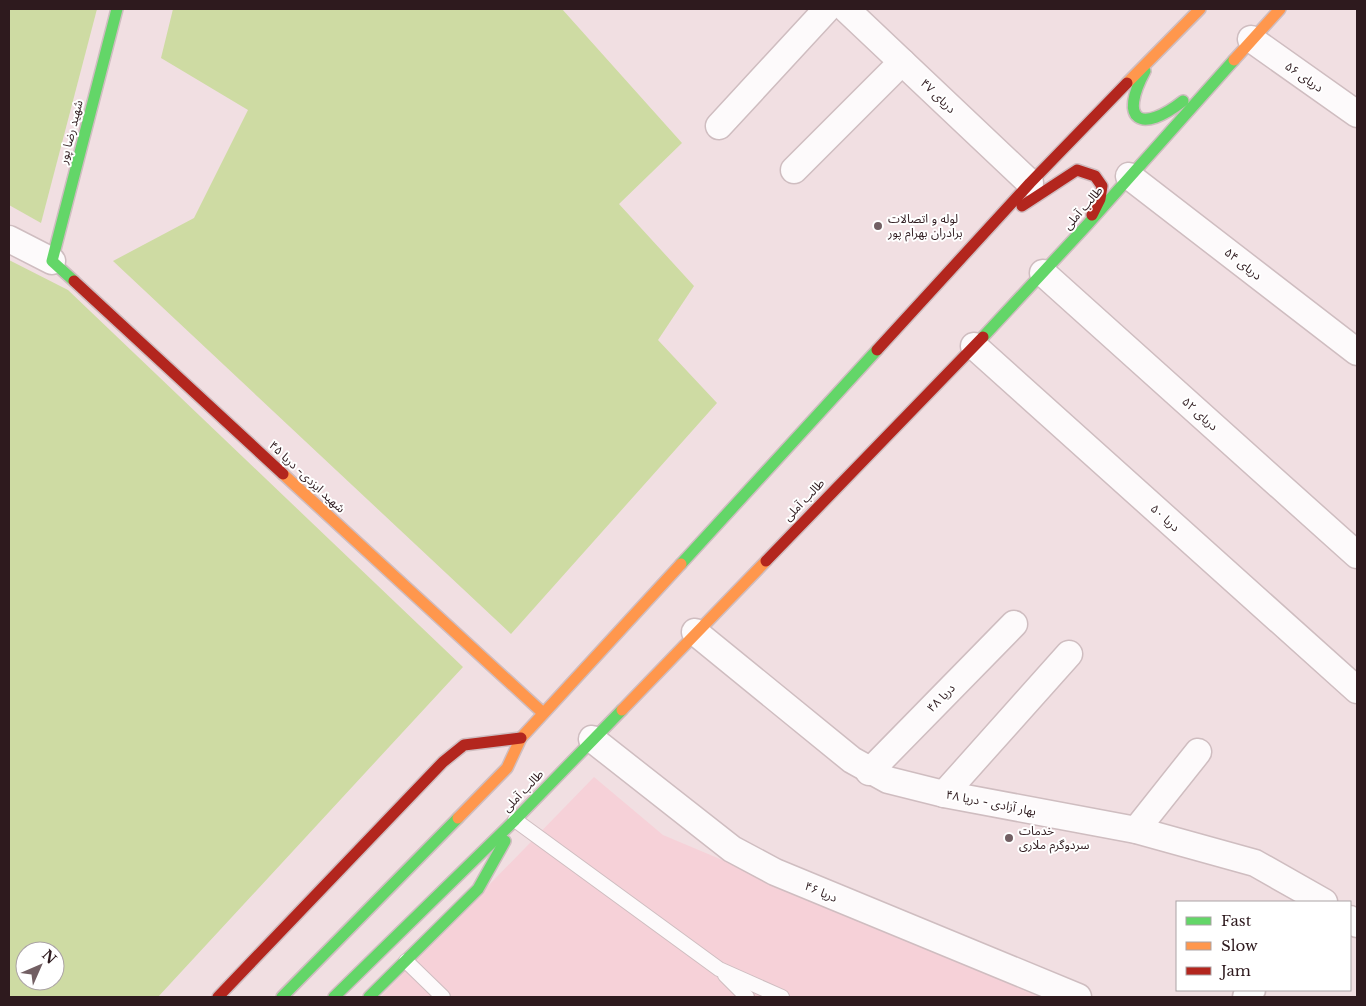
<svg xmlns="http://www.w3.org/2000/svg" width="1366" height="1006" viewBox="0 0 1366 1006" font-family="'Libre Baskerville','Noto Sans Arabic',serif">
  <rect width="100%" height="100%" fill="#f1dfe2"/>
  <polygon fill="#f6d1d8" points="594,777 663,835 1048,997 380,997"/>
  <g fill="#cedba3" fill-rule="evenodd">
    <polygon points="9,9 97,9 41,223 9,205"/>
    <polygon points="173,9 562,9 682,143 619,204 694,286 658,340 717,403 511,634 113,261 194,218 248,110 161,58"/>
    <path d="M9,260L68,290L463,667L158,997H9ZM25,951H55V981H25Z"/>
  </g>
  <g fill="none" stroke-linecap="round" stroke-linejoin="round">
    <defs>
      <g id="lane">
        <polyline points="515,820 719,969 782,997"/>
        <polyline points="406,961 443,997"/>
        <polyline points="725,975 747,997"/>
      </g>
      <g id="street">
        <polyline points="846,9 1030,183"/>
        <polyline points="1251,39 1357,114"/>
        <polyline points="719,126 827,9"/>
        <polyline points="794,170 902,62"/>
        <polyline points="1129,176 1357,352"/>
        <polyline points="9,239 52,261"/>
        <polyline points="1043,273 1357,555"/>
        <polyline points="974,346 1357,690"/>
        <polyline points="695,632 852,760 888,780 944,794 1136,830 1255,863 1324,902"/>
        <polyline points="592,739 732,849 775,872 1078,997"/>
        <polyline points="869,772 1014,624"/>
        <polyline points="944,794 1069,654"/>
        <polyline points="1136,830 1198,752"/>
        <polyline points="1350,919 1357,924"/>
        <polyline points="1246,997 1252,990"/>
      </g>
      <g id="fast">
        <path d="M1145,71C1118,121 1141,134 1183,101"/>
        <polyline points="74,281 52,261 117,9"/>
        <polyline points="983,337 1087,225 1234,60"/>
        <polyline points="681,564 877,350"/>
        <polyline points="282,997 458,818"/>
        <polyline points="334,997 515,820 622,710"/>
        <polyline points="369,997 478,889 505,841"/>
      </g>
      <g id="slow">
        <polyline points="1234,60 1280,9"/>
        <polyline points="1127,83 1200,9"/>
        <polyline points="283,474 543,713"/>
        <polyline points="622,710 766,561"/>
        <polyline points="458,818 507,768 521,738 681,564"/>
      </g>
      <g id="jam">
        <polyline points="1022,206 1077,170 1095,176 1102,186 1100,199 1092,215"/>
        <polyline points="74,281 283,474"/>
        <polyline points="877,350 1030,183 1127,83"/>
        <polyline points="766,561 983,337"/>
        <polyline points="218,997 443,762 464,745 521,738"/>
      </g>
    </defs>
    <use href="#lane" stroke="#cfbdc0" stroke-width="16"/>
    <use href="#street" stroke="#cfbdc0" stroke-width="29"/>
    <use href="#fast" stroke="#cfbdc0" stroke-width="14"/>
    <use href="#slow" stroke="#cfbdc0" stroke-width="14"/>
    <use href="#jam" stroke="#cfbdc0" stroke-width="14"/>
    <use href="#lane" stroke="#fdfafb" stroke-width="14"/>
    <use href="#street" stroke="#fdfafb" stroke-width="26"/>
    <use href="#fast" stroke="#63d668" stroke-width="11"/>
    <use href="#slow" stroke="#ff974d" stroke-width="11"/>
    <use href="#jam" stroke="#b3261e" stroke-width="11"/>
  </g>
  <g fill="#725f63" stroke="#fff" stroke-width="2">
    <circle cx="878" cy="226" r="5"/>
    <circle cx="1009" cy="838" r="5"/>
  </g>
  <g text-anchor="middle" stroke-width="4" stroke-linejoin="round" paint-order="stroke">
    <g font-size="12" fill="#2e1a1e" stroke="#fff">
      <text transform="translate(1304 77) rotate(35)" y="4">دریای ۵۶</text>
      <text transform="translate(938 96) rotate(44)" y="4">دریای ۴۷</text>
      <text transform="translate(71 132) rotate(-76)" y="4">شهید رضا پور</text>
      <text transform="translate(1083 208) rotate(-49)" y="4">طالب آملی</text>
      <text transform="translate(1243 264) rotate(38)" y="4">دریای ۵۴</text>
      <text transform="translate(1200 414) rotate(42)" y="4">دریای ۵۲</text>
      <text transform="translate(307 477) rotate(43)" y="4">شهید ایزدی- دریا ۴۵</text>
      <text transform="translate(804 500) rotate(-46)" y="4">طالب آملی</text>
      <text transform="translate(1165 518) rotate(42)" y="4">دریا ۵۰</text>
      <text transform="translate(941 698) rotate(-46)" y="4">دریا ۴۸</text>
      <text transform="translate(523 791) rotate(-46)" y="4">طالب آملی</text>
      <text transform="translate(991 803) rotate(11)" y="4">بهار آزادی - دریا ۴۸</text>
      <text transform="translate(821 892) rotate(23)" y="4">دریا ۴۶</text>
    </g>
    <g font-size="12" fill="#2e1a1e" stroke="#fff" text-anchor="start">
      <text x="888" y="223">لوله و اتصالات<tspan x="888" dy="14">برادران بهرام پور</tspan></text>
      <text x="1019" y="835">خدمات<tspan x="1019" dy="14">سردوگرم ملاری</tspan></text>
    </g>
  </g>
  <rect width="1366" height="1006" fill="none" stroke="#2e1a1e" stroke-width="20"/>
  <rect x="1176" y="901" width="175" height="90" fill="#ffffff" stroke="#aba3a5"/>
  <rect x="1186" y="917" width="25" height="8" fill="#63d668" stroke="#aba3a5"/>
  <text x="1221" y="926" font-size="15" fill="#2e1a1e">Fast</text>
  <rect x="1186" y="942" width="25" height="8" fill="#ff974d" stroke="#aba3a5"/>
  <text x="1221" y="951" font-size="15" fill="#2e1a1e">Slow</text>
  <rect x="1186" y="967" width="25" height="8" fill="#b3261e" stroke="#aba3a5"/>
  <text x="1221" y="976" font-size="15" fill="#2e1a1e">Jam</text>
  <g transform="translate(40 966) rotate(45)"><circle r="24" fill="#ffffff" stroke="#aba3a5"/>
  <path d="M0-4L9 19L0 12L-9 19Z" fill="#725f63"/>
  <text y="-8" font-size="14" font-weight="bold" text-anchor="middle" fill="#2e1a1e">N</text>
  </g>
</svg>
